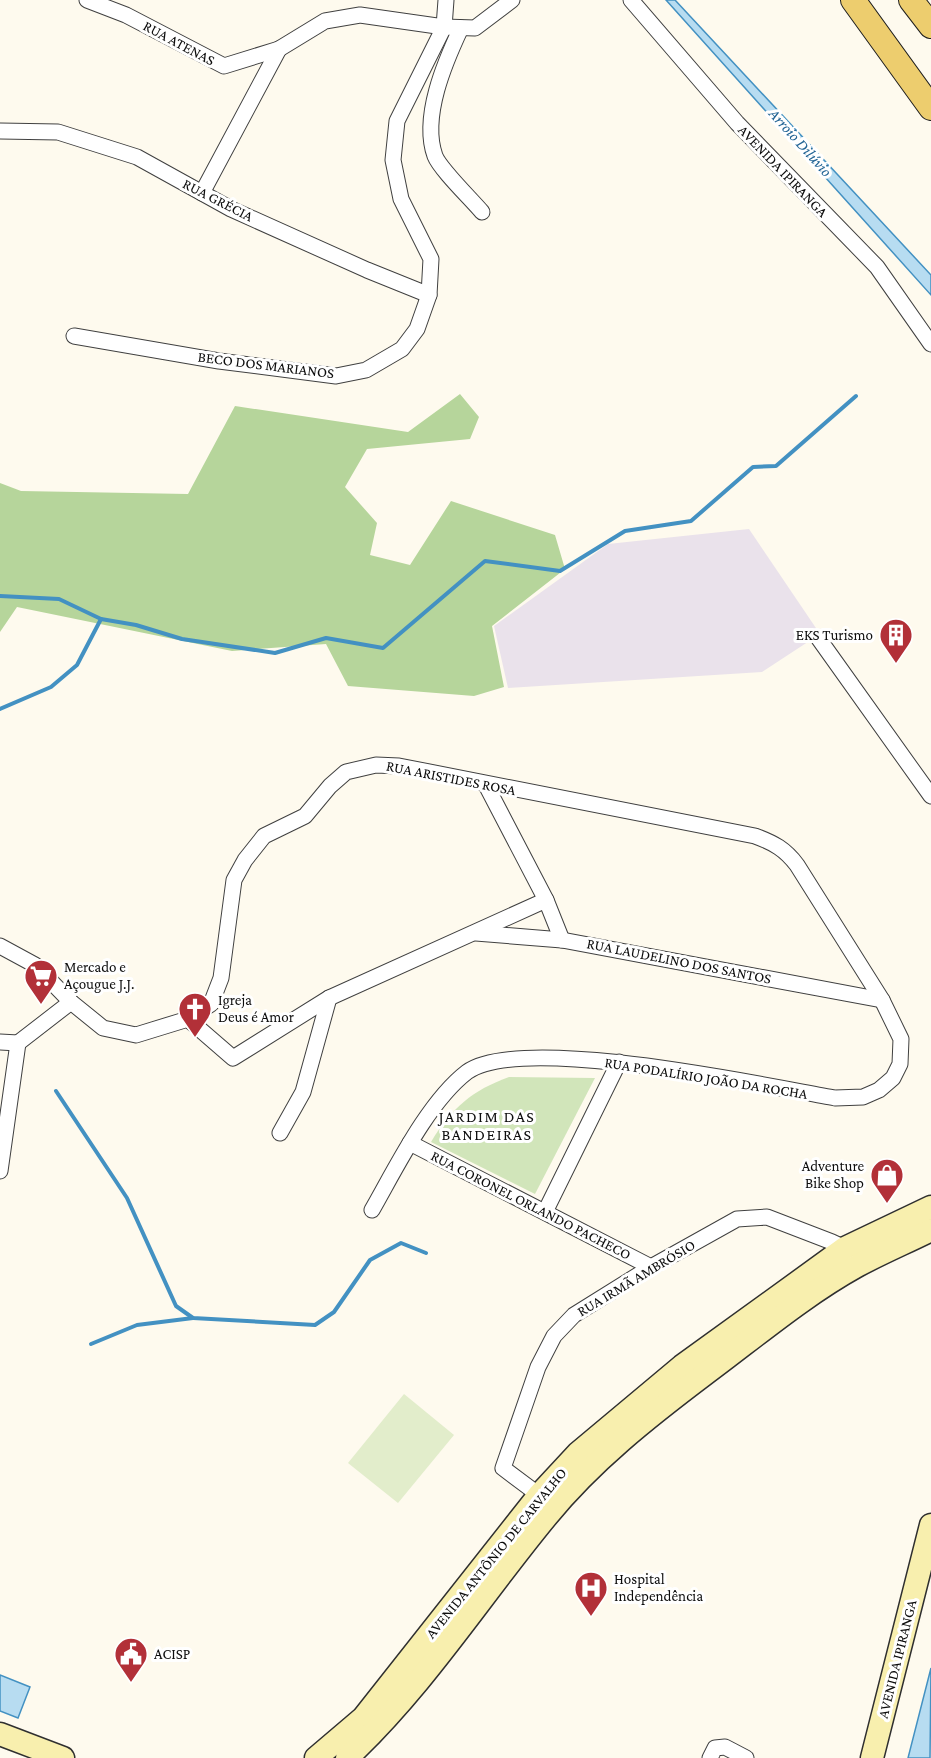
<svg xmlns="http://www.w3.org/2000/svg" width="931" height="1758" viewBox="0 0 931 1758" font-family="'Crimson Pro',serif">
  <rect width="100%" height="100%" fill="#fefaee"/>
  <polygon fill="#eae2eb" points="749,529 820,634 762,672 508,688 494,626 608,544"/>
  <path fill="#d1e5ba" d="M509,1077L595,1078L535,1194L431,1142C451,1108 473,1090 509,1077Z"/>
  <polygon fill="#b6d59b" points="460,394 479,417 470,439 367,449 345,487 377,523 370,555 410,565 451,501 555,535 565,569 492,626 504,687 474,696 348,686 326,644 232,651 17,607 0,632 0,483 21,491 188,494 235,406 408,432"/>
  <polygon fill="#e2edcb" points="404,1394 454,1435 398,1503 348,1463"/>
  <g fill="#b7dcf1" stroke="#4391c2" stroke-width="1.5">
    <polygon points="666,0 675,0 931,275 931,295"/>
    <polygon points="931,1668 930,1758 908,1758"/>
    <polygon points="0,1675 30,1687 18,1718 0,1711"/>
  </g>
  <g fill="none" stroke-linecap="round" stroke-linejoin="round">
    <g stroke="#4391c2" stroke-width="4">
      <polyline points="0,596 59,599 101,619 136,625 182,639 275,653 326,638 383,648 485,561 560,571 625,531 691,521 753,467 776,466 856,396"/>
      <polyline points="0,709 51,687 77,665 101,619"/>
      <polyline points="56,1091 127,1198 176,1306 193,1318 315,1325 334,1312 370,1260 401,1243 426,1253"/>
      <polyline points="91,1344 137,1325 193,1318"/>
    </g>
    <defs>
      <g id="street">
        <polyline points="87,0 126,15 224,66 279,49 325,21 360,15 444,27 475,28 512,0"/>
        <polyline points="631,0 737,123 877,267 931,344"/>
        <path d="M461,28C445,62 421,117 435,156C440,169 472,200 482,212"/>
        <polyline points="0,131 58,132 137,157 231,209 367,270 429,295"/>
        <polyline points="202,193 279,49"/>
        <polyline points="74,336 219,361 336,376 366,370 402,349 417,329 429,295 431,259 401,199 393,160 397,121 444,27 446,0"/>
        <polyline points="819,639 931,796"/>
        <polyline points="486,785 546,900 562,940"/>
        <polyline points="476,933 562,940 882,1000"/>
        <path d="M0,946L35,965L71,1002L103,1028L136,1035L188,1019L211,1004L221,978L234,880L245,860L264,836L305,816L330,786L346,772L376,765L399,766L755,836C774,843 785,849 797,865L882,1000L901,1039L900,1064L893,1078L879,1090L863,1097L835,1098C766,1086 520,1033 467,1072C428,1102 396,1168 372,1210"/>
        <polyline points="188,1019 233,1058 329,998 546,900"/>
        <polyline points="0,1042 18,1043"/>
        <polyline points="18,1043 71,1002"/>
        <polyline points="280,1133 303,1092 329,998"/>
        <polyline points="410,1143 651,1267"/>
        <polyline points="0,1171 18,1043"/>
        <polyline points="545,1212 619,1062"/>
        <polyline points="539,1495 503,1468 538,1367 554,1336 574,1315 651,1267 737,1219 767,1217 832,1242 845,1248 848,1253"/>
        <polyline points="710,1758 715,1748 725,1747 746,1758"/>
      </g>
      <g id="secondary">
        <polyline points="0,1734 63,1758"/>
        <polyline points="316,1758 363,1718 539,1495 578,1453 682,1366 845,1248 931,1207"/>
        <path d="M347,1758C424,1686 480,1597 547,1516C592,1461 648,1417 705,1374C755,1337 803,1296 857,1266C881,1253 907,1242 931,1230"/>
        <polyline points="872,1758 931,1525"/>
      </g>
      <g id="primary">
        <polyline points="853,0 931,108"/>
        <polyline points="911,0 931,26"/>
      </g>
    </defs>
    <use href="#street" stroke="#404040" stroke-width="17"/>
    <use href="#secondary" stroke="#2f2f2f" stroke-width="25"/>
    <use href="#primary" stroke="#1e1e1e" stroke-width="26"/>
    <use href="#street" stroke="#fff" stroke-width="15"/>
    <use href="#secondary" stroke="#f8efae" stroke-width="22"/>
    <use href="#primary" stroke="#edcd6e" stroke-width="24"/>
  </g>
  <defs>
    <symbol id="building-pin" viewBox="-11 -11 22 30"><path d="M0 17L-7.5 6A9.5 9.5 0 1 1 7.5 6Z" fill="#b23038" stroke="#fff"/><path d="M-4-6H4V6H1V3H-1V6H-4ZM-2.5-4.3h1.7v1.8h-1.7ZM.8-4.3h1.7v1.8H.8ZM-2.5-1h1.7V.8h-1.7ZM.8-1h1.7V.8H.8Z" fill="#fff"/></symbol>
    <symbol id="supermarket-pin" viewBox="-11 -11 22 30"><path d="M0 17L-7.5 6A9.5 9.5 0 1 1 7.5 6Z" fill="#b23038" stroke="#fff"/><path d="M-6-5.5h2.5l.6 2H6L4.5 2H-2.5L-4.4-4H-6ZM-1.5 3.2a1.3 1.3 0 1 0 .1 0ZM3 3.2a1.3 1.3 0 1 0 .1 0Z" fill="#fff"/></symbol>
    <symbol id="church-pin" viewBox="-11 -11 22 30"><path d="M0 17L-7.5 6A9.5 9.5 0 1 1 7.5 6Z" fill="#b23038" stroke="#fff"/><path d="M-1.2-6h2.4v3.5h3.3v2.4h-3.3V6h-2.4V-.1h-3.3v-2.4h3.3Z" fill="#fff"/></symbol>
    <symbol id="shop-pin" viewBox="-11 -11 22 30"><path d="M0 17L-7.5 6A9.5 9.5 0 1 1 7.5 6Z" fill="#b23038" stroke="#fff"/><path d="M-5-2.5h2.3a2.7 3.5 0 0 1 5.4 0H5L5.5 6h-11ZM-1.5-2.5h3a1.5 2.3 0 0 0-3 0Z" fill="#fff"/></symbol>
    <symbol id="hospital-pin" viewBox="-11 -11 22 30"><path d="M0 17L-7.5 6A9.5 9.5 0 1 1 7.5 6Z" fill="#b23038" stroke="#fff"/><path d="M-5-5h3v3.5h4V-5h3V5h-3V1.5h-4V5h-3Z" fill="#fff"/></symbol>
    <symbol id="civic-pin" viewBox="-11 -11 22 30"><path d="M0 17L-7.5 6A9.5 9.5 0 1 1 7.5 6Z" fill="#b23038" stroke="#fff"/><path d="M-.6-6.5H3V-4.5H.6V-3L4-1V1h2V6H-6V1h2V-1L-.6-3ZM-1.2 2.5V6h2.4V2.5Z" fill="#fff"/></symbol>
  </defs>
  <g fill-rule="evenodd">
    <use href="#building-pin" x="877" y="616" width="38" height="52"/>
    <use href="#supermarket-pin" x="22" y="957" width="38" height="52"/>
    <use href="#church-pin" x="176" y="990" width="38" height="52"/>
    <use href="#shop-pin" x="868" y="1156" width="38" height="52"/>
    <use href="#hospital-pin" x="572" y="1569" width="38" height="52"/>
    <use href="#civic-pin" x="112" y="1635" width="38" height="52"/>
  </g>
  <g text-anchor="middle" stroke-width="6" stroke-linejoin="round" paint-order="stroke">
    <g font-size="15" fill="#0d0d0d" stroke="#fff">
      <text transform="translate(179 43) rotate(28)" y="5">RUA ATENAS</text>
      <text transform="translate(783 171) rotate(46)" y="5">AVENIDA IPIRANGA</text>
      <text transform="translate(218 200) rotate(27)" y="5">RUA GRÉCIA</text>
      <text transform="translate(266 365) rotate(7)" y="5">BECO DOS MARIANOS</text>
      <text transform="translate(451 778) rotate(11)" y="5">RUA ARISTIDES ROSA</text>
      <text transform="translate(679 961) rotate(11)" y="5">RUA LAUDELINO DOS SANTOS</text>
      <text transform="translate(706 1078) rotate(9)" y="5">RUA PODALÍRIO JOÃO DA ROCHA</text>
      <text transform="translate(531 1205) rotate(27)" y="5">RUA CORONEL ORLANDO PACHECO</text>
      <text transform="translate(636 1278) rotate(-31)" y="5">RUA IRMÃ AMBRÓSIO</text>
      <text transform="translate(496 1553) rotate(-51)" y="5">AVENIDA ANTÔNIO DE CARVALHO</text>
      <text transform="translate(897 1659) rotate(-76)" y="5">AVENIDA IPIRANGA</text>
    </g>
    <g font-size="15" fill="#0d0d0d" stroke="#fff" text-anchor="start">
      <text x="873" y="640" text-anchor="end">EKS Turismo</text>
      <text x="64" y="972">Mercado e<tspan x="64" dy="17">Açougue J.J.</tspan></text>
      <text x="218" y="1005">Igreja<tspan x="218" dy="17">Deus é Amor</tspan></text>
      <text x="864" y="1171" text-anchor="end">Adventure<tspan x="864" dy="17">Bike Shop</tspan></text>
      <text x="614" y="1584">Hospital<tspan x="614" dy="17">Independência</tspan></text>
      <text x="154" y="1659">ACISP</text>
    </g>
    <g font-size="16" font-style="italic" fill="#206394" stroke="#fff">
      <text transform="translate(801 142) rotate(48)" y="6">Arroio Dilúvio</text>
    </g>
    <g font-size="16" letter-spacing="1.5" fill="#0d0d0d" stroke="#fff">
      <text x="487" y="1122">JARDIM DAS<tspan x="487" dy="18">BANDEIRAS</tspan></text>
    </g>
  </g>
</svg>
